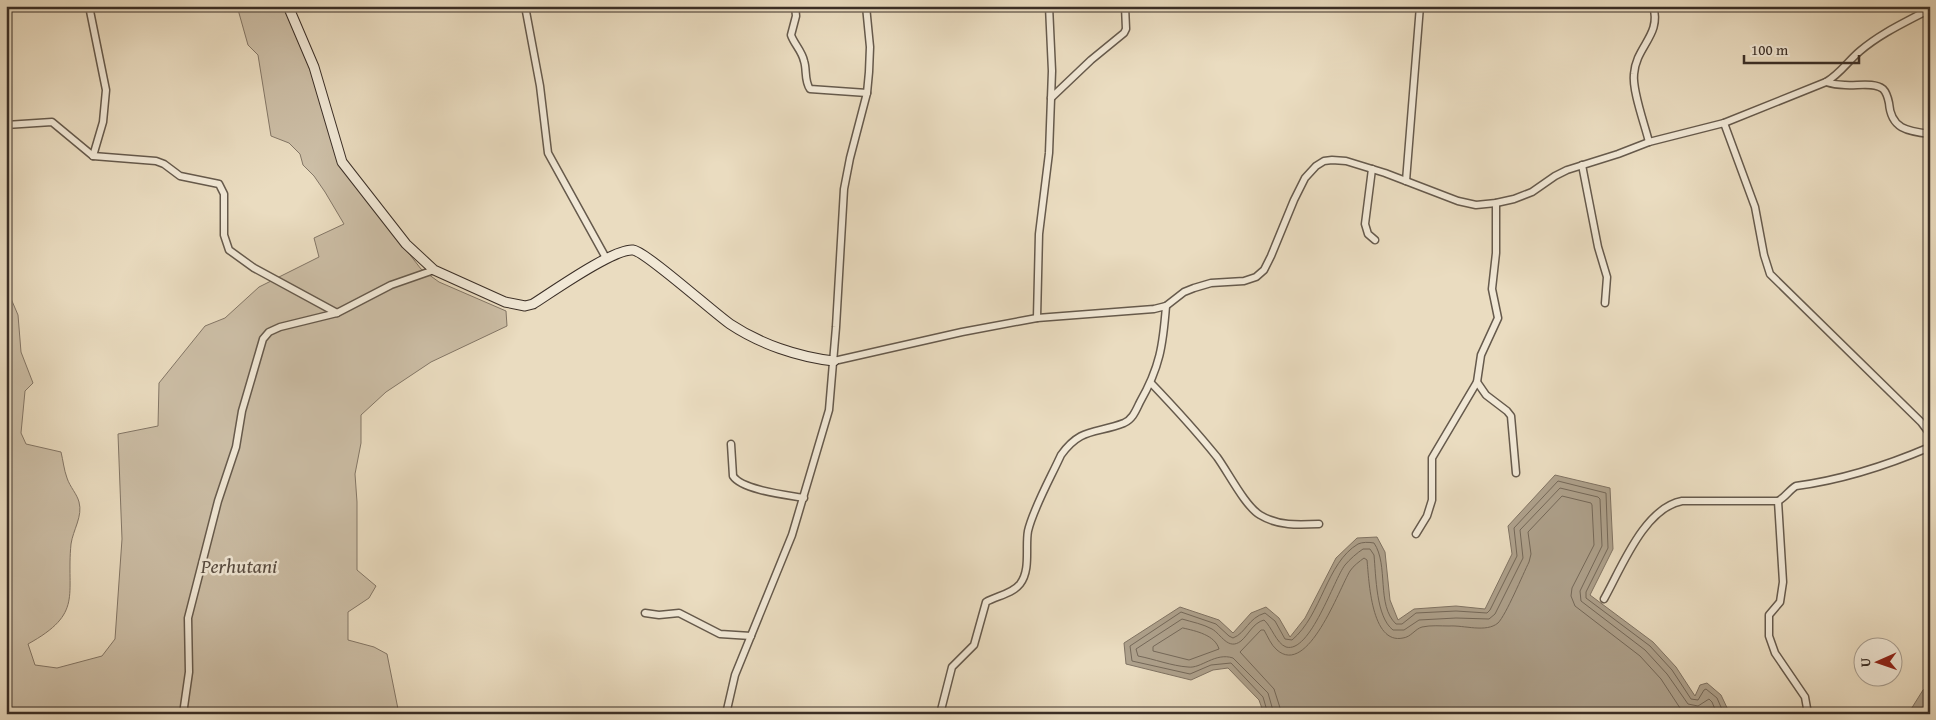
<svg xmlns="http://www.w3.org/2000/svg" width="1936" height="720" viewBox="0 0 1936 720" font-family="'Gentium Book Plus',serif">
  <rect width="100%" height="100%" fill="#eadcc0"/>
  <filter id="stains"><feTurbulence type="fractalNoise" baseFrequency=".004" numOctaves="4"/><feColorMatrix values="0 0 0 0 .2 0 0 0 0 .09 0 0 0 0 .02 0 0 0 .5 -.17"/></filter>
  <radialGradient id="worn" r=".72"><stop offset=".6" stop-color="#630" stop-opacity="0"/><stop offset="1" stop-color="#630" stop-opacity=".3"/></radialGradient>
  <path fill="#ccbea6" stroke="#837666" d="M237,6H283L310,69L338,162L421,269L439,282L506,311L507,326L431,362L386,392L361,415V443L355,474L357,502V570L376,586L369,598L348,612V640L374,647L387,654L399,714H6V287L18,315L21,352L33,383L25,391L21,433L26,444L61,452C63,460 64,470 67,478C70,487 77,494 79,502C83,516 73,530 71,544C66,596 84,613 28,644L35,665L57,668L102,656L115,639L122,539L118,434L158,426L159,383L205,326L225,318L259,287L319,257L314,238L344,224L325,192L314,176L303,165L300,154L289,143L271,136L258,55L248,45Z"/>
  <g fill="#aea18c" stroke="#807363">
    <polygon points="1555,475 1610,488 1613,549 1590,595 1653,642 1676,667 1695,696 1700,685 1707,683 1721,695 1730,714 1264,714 1259,700 1228,668 1213,670 1191,680 1126,664 1124,643 1180,607 1219,620 1233,633 1251,613 1266,607 1279,618 1290,637 1305,618 1336,558 1357,538 1377,537 1385,552 1390,600 1398,620 1414,609 1456,606 1485,609 1512,554 1508,526"/>
    <polygon points="1930,686 1930,714 1908,714 1923,690"/>
  </g>
  <g fill="none" stroke-linecap="round" stroke-linejoin="round">
    <g stroke="#746859" stroke-width="1">
      <path d="M1183,628C1196,631 1215,635 1219,649L1189,660L1153,651V647Z"/>
      <path d="M1268,714L1263,697L1231,663L1211,665L1190,674L1132,661L1130,646L1181,612L1216,624L1229,636L1233,638C1246,633 1248,618 1265,613L1275,621L1285,639L1292,640C1322,615 1326,563 1358,544C1362,542 1369,542 1374,543C1389,565 1376,605 1396,624H1402L1416,613L1456,611L1487,613L1490,610L1517,556L1514,528L1558,481L1606,493L1608,548L1586,592V598L1650,646L1672,670L1691,699L1698,700L1704,690L1706,689L1717,698L1724,714"/>
      <path d="M1274,714L1268,693L1233,658C1215,652 1201,669 1188,667C1172,666 1154,659 1138,656L1136,649L1182,619C1192,622 1203,624 1212,629C1221,634 1228,651 1241,641C1249,634 1253,623 1264,620C1272,627 1276,643 1286,647C1310,654 1334,579 1345,565C1350,559 1357,553 1363,549H1370L1374,555C1376,576 1376,617 1393,630H1404L1419,620L1456,618L1489,619L1495,614L1523,558L1520,530L1560,488L1598,497L1600,499L1602,546L1580,591L1581,601L1645,650L1667,674L1688,704L1698,706L1709,699L1712,702L1717,714"/>
      <path d="M1282,714L1274,689L1240,652L1261,630H1264C1268,637 1271,645 1277,650C1308,677 1339,589 1350,571C1353,566 1360,561 1364,558L1367,560C1369,580 1371,645 1403,638C1411,637 1415,629 1422,627C1431,625 1441,626 1449,626C1464,625 1486,633 1498,623C1506,615 1523,574 1529,562L1531,554L1528,532L1562,496L1591,503L1592,505L1594,545L1572,588L1571,596L1575,606L1640,656L1661,679L1680,708L1691,714"/>
    </g>
    <defs>
      <g id="street">
        <polyline points="89,6 106,90 103,122 93,156"/>
        <polyline points="525,6 540,86 548,153 606,258"/>
        <path d="M795,6L796,16L791,35C794,44 802,51 804,61C807,69 804,81 810,89L867,93"/>
        <path d="M1826,82C1832,84 1839,85 1845,85C1857,86 1874,82 1883,89C1887,93 1888,98 1889,103C1891,129 1907,131 1930,134"/>
        <polyline points="1051,98 1091,60 1124,33 1126,29 1125,6"/>
        <polyline points="1724,123 1755,207 1764,255 1770,274 1921,422 1930,434"/>
        <polyline points="6,125 52,122 93,156 156,161 164,164 180,176 219,184 224,194 224,235 229,250 254,268 337,313"/>
        <path d="M1649,142C1645,125 1632,91 1634,74C1636,46 1662,35 1653,6"/>
        <polyline points="1582,165 1598,247 1607,277 1605,303"/>
        <polyline points="1372,169 1365,224 1368,234 1375,240"/>
        <polyline points="1406,181 1420,6"/>
        <polyline points="1037,318 1039,234 1049,153 1052,71 1049,6"/>
        <path d="M834,361L962,332L1037,318L1154,309L1166,306L1184,292L1194,288L1211,283L1244,281L1256,277L1264,270L1271,256L1294,200L1305,178L1316,166L1324,161L1332,160L1346,161L1385,173L1458,201L1476,205L1496,203L1514,199L1532,192L1555,176L1567,170L1618,154L1649,142L1724,123L1826,82C1840,74 1848,61 1860,51C1881,33 1906,22 1930,9"/>
        <polyline points="1477,382 1486,395 1507,411 1511,416 1516,473"/>
        <path d="M1151,383C1174,407 1196,431 1217,457C1228,472 1245,506 1260,515C1278,526 1298,525 1319,524"/>
        <path d="M731,444L733,476C742,490 787,495 804,498"/>
        <polyline points="1778,501 1783,582 1780,602 1769,615 1769,636 1775,653 1805,697 1808,714"/>
        <polyline points="1416,534 1427,516 1432,500 1432,458 1477,382 1481,355 1498,318 1492,289 1496,253 1496,203"/>
        <path d="M1604,599C1621,569 1644,508 1682,501H1778C1786,497 1789,490 1796,486C1841,480 1888,465 1930,447"/>
        <polyline points="645,613 659,615 679,613 720,634 751,636"/>
        <polyline points="6,710 16,714"/>
        <polyline points="183,714 189,672 188,618 218,501 236,447 242,411 263,339 269,332 280,327 337,313 391,285 434,270"/>
        <polyline points="726,714 735,675 792,535 829,410 836,327 844,189 850,158 867,93 869,72 870,47 866,6"/>
        <path d="M940,714L952,667L974,645L986,602C996,596 1012,594 1020,584C1031,570 1025,547 1028,531C1033,509 1051,477 1061,455C1081,427 1096,434 1124,423C1133,419 1136,410 1140,402C1160,367 1163,345 1166,306"/>
      </g>
      <path id="secondary" d="M288,6L314,67L342,162L406,244L434,270L505,302L525,306L533,304C552,292 614,248 633,250C645,251 714,313 730,324C760,344 798,357 834,361"/>
    </defs>
    <use href="#street" stroke="#665a4c" stroke-width="9"/>
    <use href="#secondary" stroke="#3a2e26" stroke-width="11"/>
    <use href="#street" stroke="#f1e8d6" stroke-width="6"/>
    <use href="#secondary" stroke="#f1e8d6" stroke-width="9"/>
  </g>
  <g text-anchor="middle" stroke-width="5" stroke-linejoin="round" paint-order="stroke">
    <g font-size="20" font-style="italic" fill="#574b40" stroke="#f1e8d6">
      <text x="239" y="573">Perhutani</text>
    </g>
  </g>
  <rect width="1936" height="720" fill="none" stroke="#eadcc0" stroke-width="25"/>
  <rect x="8" y="8" width="1921" height="705" fill="none" stroke="#3a2e26" stroke-width="2.5"/>
  <rect x="12" y="12" width="1911" height="695" fill="none" stroke="#3a2e26"/>
  <g transform="translate(1878 662) rotate(268)"><circle r="24" fill="#f1e8d6" stroke="#a89e90"/>
  <path d="M0-4L9 19L0 12L-9 19Z" fill="#8f2418"/>
  <text y="-8" font-size="14" font-weight="bold" text-anchor="middle" fill="#3a2e26">U</text>
  </g>
  <path d="M1744 55v8h115v-8" fill="none" stroke="#3a2e26" stroke-width="2.5"/>
  <text x="1751" y="55" font-size="15" fill="#3a2e26" stroke="#f1e8d6" stroke-width="4" paint-order="stroke">100 m</text>
  <rect width="100%" height="100%" filter="url(#stains)"/>
  <rect width="100%" height="100%" fill="url(#worn)"/>
</svg>
